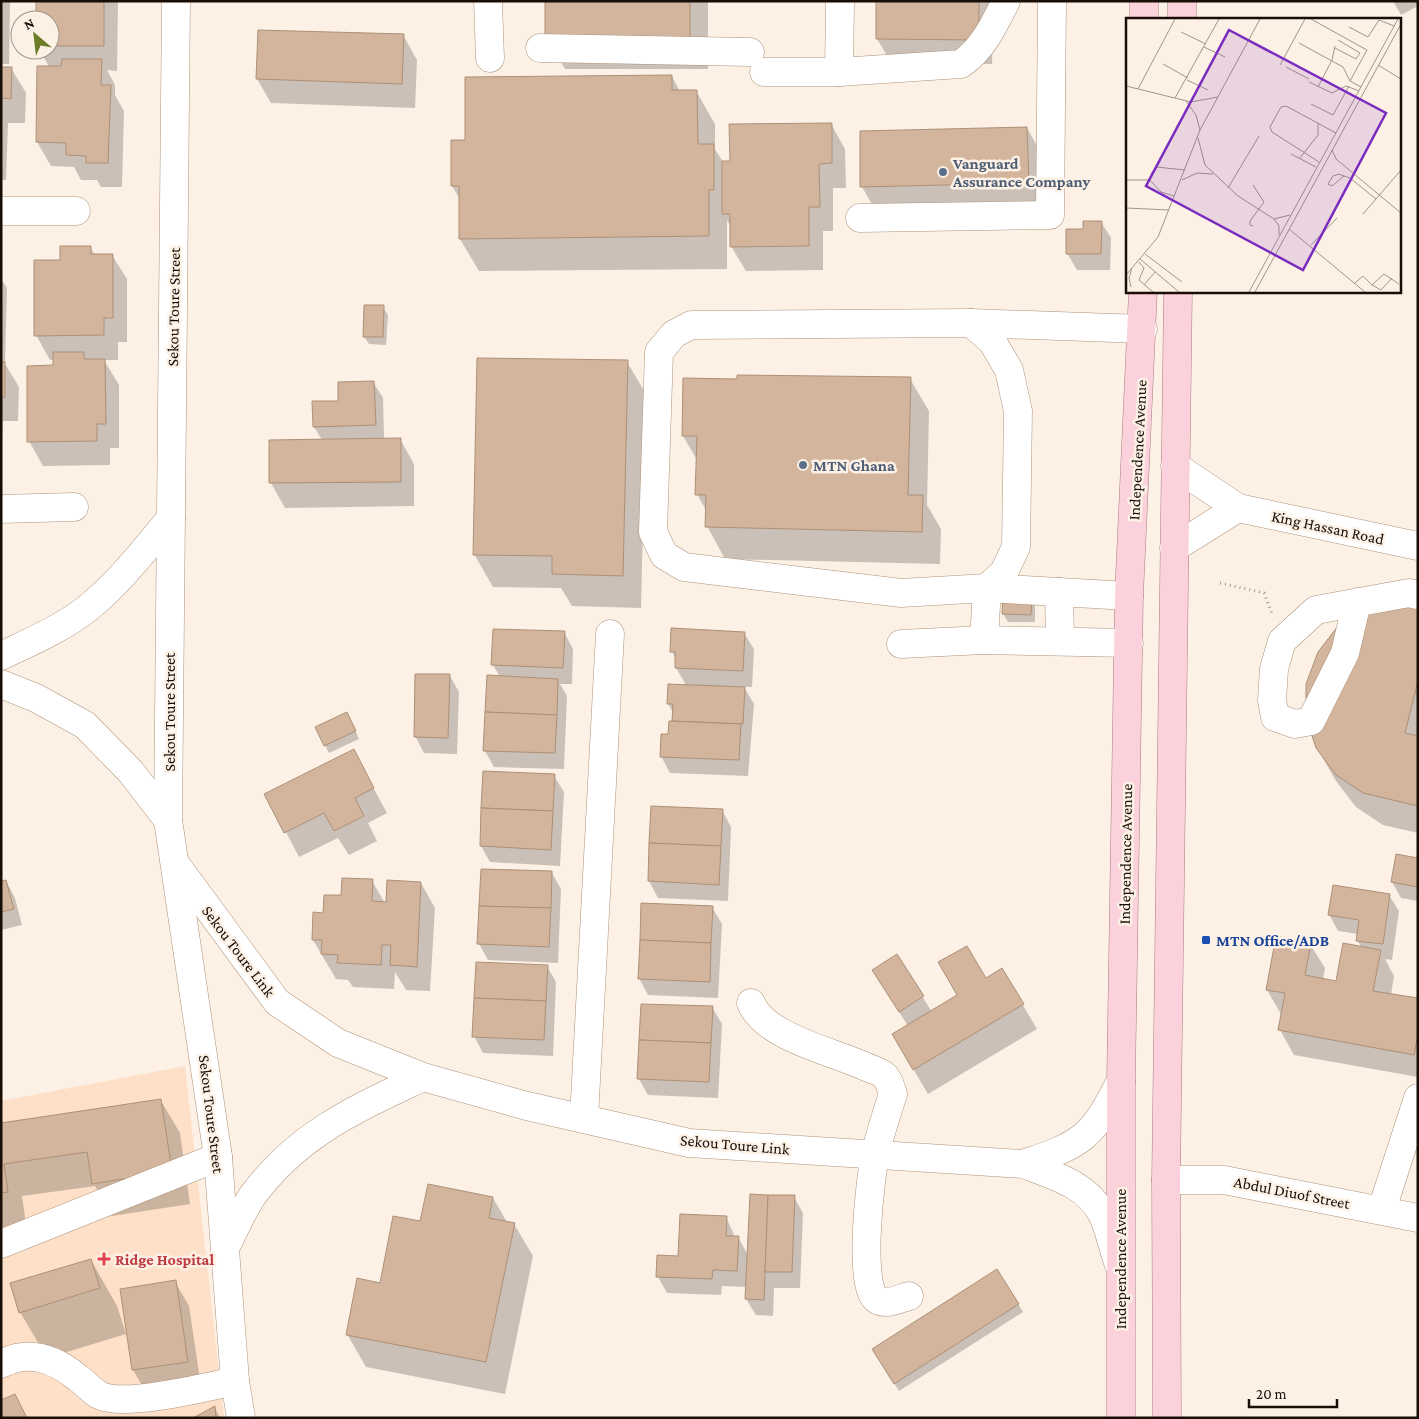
<svg xmlns="http://www.w3.org/2000/svg" width="1419" height="1419" viewBox="0 0 1419 1419" font-family="'Crimson Pro',serif">
  <rect width="100%" height="100%" fill="#fdf1e6"/>
  <polygon fill="#fde0c7" points="185,1066 224,1418 1,1418 1,1101"/>
  <g fill="#0003">
    <polygon points="1,1 10,1 9,64 1,64"/>
    <polygon points="37,1 118,1 117,71 107,70 115,85 115,95 124,111 122,187 101,187 97,180 81,180 74,167 51,166 37,142 49,67 40,50 50,50 50,20 37,20"/>
    <polygon points="546,1 708,1 708,69 565,69 546,36"/>
    <polygon points="878,1 1007,1 993,25 992,64 892,64 877,39"/>
    <polygon points="1393,1 1418,1 1418,6 1401,15"/>
    <polygon points="403,35 417,60 415,108 271,103 257,79"/>
    <polygon points="1,68 11,68 26,93 25,123 8,123 6,180 1,180"/>
    <polygon points="672,76 680,92 696,91 715,124 715,149 723,162 731,162 831,124 845,149 846,188 833,188 833,231 823,231 823,270 746,271 731,246 731,227 727,220 727,269 479,271 460,239 460,199 452,186 466,141"/>
    <polygon points="1027,128 1041,153 1042,208 876,211 862,187"/>
    <polygon points="1101,222 1111,238 1110,270 1077,270 1067,253"/>
    <polygon points="90,247 95,255 112,255 127,279 127,342 118,342 118,360 104,360 119,385 119,448 110,448 110,465 43,466 29,441 54,367 54,360 50,360 36,335 61,261"/>
    <polygon points="1,279 7,288 5,364 19,387 18,421 3,421 1,460"/>
    <polygon points="383,307 388,315 386,345 369,344 364,337"/>
    <polygon points="627,362 646,394 641,608 572,606 561,588 493,587 474,554"/>
    <polygon points="910,379 929,411 927,505 941,529 940,564 725,559 707,526 707,512 697,494 697,460 683,436"/>
    <polygon points="373,382 383,398 384,439 400,439 414,464 414,506 285,508 271,483 271,441 322,440 314,427 340,402"/>
    <polygon points="1031,596 1035,604 1035,622 1008,622 1003,614"/>
    <polygon points="1418,601 1418,833 1383,825 1356,807 1336,781 1317,748"/>
    <polygon points="564,632 573,649 572,684 560,684 567,696 564,769 494,767 485,751 500,677 493,665"/>
    <polygon points="744,633 754,649 752,687 744,687 754,704 748,776 670,773 661,756 673,722 673,713 668,703 686,685 676,668 676,660 672,651"/>
    <polygon points="450,676 459,692 457,754 424,753 415,736"/>
    <polygon points="351,721 359,739 329,753 325,745"/>
    <polygon points="353,750 387,813 368,823 377,841 349,855 338,838 299,857 266,794"/>
    <polygon points="484,773 554,776 564,792 560,866 490,862 481,846"/>
    <polygon points="652,807 722,810 731,827 728,901 658,898 649,881"/>
    <polygon points="1418,859 1418,901 1401,898 1392,882"/>
    <polygon points="552,873 561,889 558,963 488,960 479,944"/>
    <polygon points="6,881 15,898 22,925 1,930 1,882"/>
    <polygon points="372,881 385,903 421,883 435,908 430,991 406,990 395,972 394,989 353,987 348,980 336,979 313,940 324,914 342,897"/>
    <polygon points="1389,895 1399,911 1392,960 1385,959 1394,976 1391,995 1418,1000 1418,1077 1294,1055 1280,1030 1281,1014 1267,990 1310,944 1325,968 1323,979 1337,982 1362,948 1357,940 1358,934 1338,931 1329,914"/>
    <polygon points="712,907 722,924 718,998 648,995 639,978"/>
    <polygon points="897,956 932,1012 1002,970 1037,1029 928,1094 893,1035 908,1026 883,987"/>
    <polygon points="547,966 556,982 553,1056 483,1053 474,1036"/>
    <polygon points="712,1007 722,1024 718,1098 648,1095 639,1079"/>
    <polygon points="161,1101 180,1133 190,1204 112,1216 95,1186 22,1196 26,1224 1,1228 1,1125"/>
    <polygon points="794,1197 803,1213 800,1288 774,1288 773,1316 756,1315 746,1299 747,1287 722,1286 721,1295 667,1293 658,1277 726,1217 735,1237 738,1237 748,1255"/>
    <polygon points="493,1198 507,1222 514,1224 533,1256 505,1394 366,1367 347,1334 421,1223"/>
    <polygon points="91,1260 117,1306 126,1334 47,1358 20,1312"/>
    <polygon points="175,1282 189,1306 201,1386 147,1394 133,1370 121,1290"/>
    <polygon points="1018,1304 1023,1312 899,1391 878,1357"/>
    <polygon points="215,1408 220,1418 196,1418"/>
  </g>
  <g fill="#d2b59c" stroke="#ac9077">
    <polygon points="36,1 104,1 104,46 50,46 50,20 36,20"/>
    <rect x="545" y="1" width="145" height="36"/>
    <polygon points="876,1 979,1 979,40 876,39"/>
    <polygon points="258,30 404,34 402,84 256,79"/>
    <polygon points="62,59 102,59 101,85 111,85 108,163 86,163 86,156 66,155 66,143 36,142 37,66 61,66"/>
    <polygon points="1,67 12,67 11,99 1,98"/>
    <polygon points="672,75 672,90 697,90 698,144 714,144 714,190 709,190 709,236 459,239 459,186 451,186 451,140 465,140 465,77"/>
    <polygon points="832,123 832,163 819,164 820,207 809,207 809,246 730,247 730,214 722,214 722,161 730,161 729,124"/>
    <polygon points="1027,127 1029,183 860,187 860,131"/>
    <polygon points="1083,221 1102,221 1101,254 1066,254 1066,229 1083,229"/>
    <polygon points="60,246 91,246 91,254 113,254 113,318 104,318 104,335 34,336 34,260 60,260"/>
    <polygon points="364,305 384,305 383,337 363,337"/>
    <polygon points="53,352 84,352 84,359 105,359 106,424 97,424 97,441 27,442 27,366 53,365"/>
    <polygon points="477,358 628,360 623,576 552,574 552,556 473,555"/>
    <rect x="1" y="362" width="4" height="35"/>
    <polygon points="737,375 911,377 908,495 923,495 922,532 705,527 706,495 695,495 697,436 682,436 683,378 737,379"/>
    <polygon points="374,381 376,425 313,427 312,401 338,401 338,382"/>
    <polygon points="401,438 401,482 269,483 269,440"/>
    <polygon points="1003,595 1032,595 1031,615 1002,614"/>
    <polygon points="1418,600 1418,681 1405,733 1418,736 1418,806 1363,793 1336,775 1316,748 1306,717 1306,684 1318,652 1338,626 1367,609"/>
    <polygon points="671,628 745,632 743,671 675,668 675,652 670,652"/>
    <polygon points="493,629 565,631 563,668 491,665"/>
    <polygon points="415,674 450,674 448,738 414,737"/>
    <polygon points="487,675 558,679 557,715 485,712"/>
    <polygon points="668,684 745,687 743,724 672,721 673,704 667,704"/>
    <polygon points="347,712 356,731 324,746 315,727"/>
    <polygon points="485,712 557,715 555,753 483,751"/>
    <polygon points="669,721 741,724 739,760 660,757 661,734 668,734"/>
    <polygon points="354,749 374,788 355,798 364,816 334,831 324,813 284,833 264,794"/>
    <polygon points="483,771 555,774 553,811 481,808"/>
    <polygon points="651,806 723,809 721,846 649,843"/>
    <polygon points="481,808 553,811 551,850 480,846"/>
    <polygon points="649,843 721,846 719,885 648,881"/>
    <polygon points="1396,854 1418,858 1418,887 1391,882"/>
    <polygon points="481,869 552,871 551,908 479,906"/>
    <polygon points="342,878 373,879 372,901 386,902 387,880 421,882 417,967 390,965 391,945 382,945 381,965 337,963 338,955 321,954 322,940 312,940 313,912 323,913 324,895 341,895"/>
    <polygon points="6,880 14,909 1,912 1,881"/>
    <polygon points="1333,885 1390,894 1383,944 1356,941 1359,920 1328,915"/>
    <polygon points="641,903 713,906 711,943 640,940"/>
    <polygon points="479,906 551,908 549,947 477,944"/>
    <polygon points="1276,936 1311,943 1305,975 1336,981 1343,943 1381,950 1373,991 1418,998 1418,1035 1414,1055 1278,1030 1285,993 1266,990"/>
    <polygon points="640,940 711,943 710,982 638,979"/>
    <polygon points="967,946 986,978 1002,968 1024,1004 913,1070 892,1034 957,995 938,962"/>
    <polygon points="897,954 924,996 899,1012 872,970"/>
    <polygon points="476,962 548,965 546,1001 474,998"/>
    <polygon points="474,998 546,1001 544,1040 472,1037"/>
    <polygon points="641,1004 713,1006 711,1043 639,1040"/>
    <polygon points="639,1040 711,1043 709,1082 637,1079"/>
    <polygon points="161,1099 172,1171 92,1184 87,1152 4,1164 8,1192 1,1193 1,1123"/>
    <polygon points="428,1184 493,1197 489,1218 515,1223 486,1362 346,1335 357,1278 380,1283 393,1216 420,1221"/>
    <polygon points="750,1194 768,1195 764,1300 745,1299"/>
    <polygon points="768,1195 795,1195 792,1272 765,1272"/>
    <polygon points="680,1214 727,1216 726,1236 739,1236 737,1271 713,1270 712,1279 656,1277 657,1255 678,1256"/>
    <polygon points="91,1259 100,1288 19,1313 10,1283"/>
    <polygon points="997,1269 1019,1304 894,1384 872,1349"/>
    <polygon points="176,1280 188,1362 132,1370 120,1289"/>
    <polygon points="15,1394 27,1418 1,1418 1,1400"/>
    <polygon points="215,1406 216,1418 193,1418"/>
  </g>
  <g fill="none" stroke-linecap="round" stroke-linejoin="round">
    <defs>
      <g id="minor">
        <polyline points="176,1 168,820 218,1157 235,1381 241,1418"/>
        <polyline points="488,1 490,58"/>
        <polyline points="540,48 750,52"/>
        <path d="M764,72H839L961,64C983,49 994,25 1006,1"/>
        <polyline points="839,72 840,1"/>
        <polyline points="1,211 76,211"/>
        <polyline points="860,218 1050,215 1052,1"/>
        <polyline points="971,323 992,341 1009,370 1018,411 1016,547 1004,572 987,588 984,640"/>
        <polyline points="1175,466 1238,508 1418,546"/>
        <polyline points="1,509 74,507"/>
        <polyline points="1174,548 1238,508"/>
        <polyline points="1059,592 1060,641"/>
        <polyline points="1129,596 987,588 901,593 684,567 664,555 653,532 659,352 674,334 691,325 971,323 1143,329"/>
        <polyline points="1357,602 1345,653 1311,721 1295,724 1275,717 1272,700 1274,669 1282,641 1316,610 1409,593 1418,595"/>
        <polyline points="901,644 984,640 1129,643"/>
        <path d="M1,656C30,642 63,628 88,608C120,582 145,549 171,518"/>
        <polyline points="1,684 36,698 85,725 131,772 168,820"/>
        <path d="M177,866L277,1002L338,1043L423,1077L527,1106L689,1143L1023,1164C1053,1175 1089,1185 1103,1216C1110,1231 1113,1249 1119,1265"/>
        <path d="M751,1003C765,1037 831,1051 864,1066C870,1069 880,1071 885,1076C889,1081 891,1087 893,1094C887,1113 880,1133 876,1152C870,1175 858,1285 876,1299C885,1306 899,1299 909,1296"/>
        <polyline points="584,1118 610,634"/>
        <path d="M1023,1164C1043,1157 1067,1150 1084,1136C1101,1122 1110,1100 1121,1081"/>
        <polyline points="1166,1180 1224,1180 1418,1218"/>
        <polyline points="1382,1209 1418,1098"/>
        <polyline points="1,1244 218,1157"/>
        <path d="M226,1246C235,1229 242,1211 253,1195C299,1133 356,1109 423,1077"/>
        <path d="M1,1364C29,1349 55,1359 78,1378C85,1383 92,1391 99,1395C123,1408 207,1387 235,1381"/>
      </g>
      <g id="major">
        <polyline points="1144,19 1144,1"/>
        <polyline points="1182,19 1182,1"/>
        <polyline points="1121,1418 1121,1081 1129,596 1143,291"/>
        <polyline points="1167,1418 1166,1180 1178,291"/>
      </g>
    </defs>
    <use href="#minor" stroke="#ae927a" stroke-width="29"/>
    <use href="#major" stroke="#aa7a81" stroke-width="29"/>
    <polyline stroke="#a59a90" stroke-width="3" stroke-dasharray="1 4" stroke-linecap="butt" points="1220,583 1264,593 1272,614"/>
    <use href="#minor" stroke="#fff" stroke-width="28"/>
    <use href="#major" stroke="#fbd2db" stroke-width="28"/>
  </g>
  <g fill="#5c6f8a" stroke="#fdf1e6" stroke-width="2">
    <circle cx="943" cy="172" r="5"/>
    <circle cx="803" cy="465" r="5"/>
  </g>
  <rect fill="#1a4fb4" stroke="#fdf1e6" stroke-width="2" x="1201" y="935" width="10" height="10" rx="2.5"/>
  <path fill="#e0444e" stroke="#fdf1e6" stroke-width="2" d="M101.5 1251.5h5v5h5v5h-5v5h-5v-5h-5v-5h5z"/>
  <g text-anchor="middle" stroke-width="5" stroke-linejoin="round" paint-order="stroke">
    <g font-size="16" font-weight="bold" fill="#4e5e75" stroke="#fdf1e6" text-anchor="start">
      <text x="953" y="169">Vanguard<tspan x="953" dy="18">Assurance Company</tspan></text>
      <text x="813" y="471">MTN Ghana</text>
    </g>
    <g font-size="16" fill="#180e06" stroke="#fdf1e6">
      <text transform="translate(173 307) rotate(-89)" y="6">Sekou Toure Street</text>
      <text transform="translate(1137 450) rotate(-87)" y="6">Independence Avenue</text>
      <text transform="translate(1328 527) rotate(12)" y="6">King Hassan Road</text>
      <text transform="translate(169 712) rotate(-90)" y="6">Sekou Toure Street</text>
      <text transform="translate(1125 854) rotate(-89)" y="6">Independence Avenue</text>
      <text transform="translate(239 951) rotate(53)" y="6">Sekou Toure Link</text>
      <text transform="translate(212 1114) rotate(83)" y="6">Sekou Toure Street</text>
      <text transform="translate(735 1144) rotate(5)" y="6">Sekou Toure Link</text>
      <text transform="translate(1292 1192) rotate(11)" y="6">Abdul Diuof Street</text>
      <text transform="translate(1120 1259) rotate(-90)" y="6">Independence Avenue</text>
    </g>
    <g font-size="16" font-weight="bold" fill="#164399" stroke="#fdf1e6" text-anchor="start">
      <text x="1216" y="946">MTN Office/ADB</text>
    </g>
    <g font-size="16" font-weight="bold" fill="#be3a42" stroke="#fdf1e6" text-anchor="start">
      <text x="115" y="1265">Ridge Hospital</text>
    </g>
  </g>
  <g transform="translate(1126 18)">
    <rect width="275" height="275" fill="#fdf1e6"/>
    <path fill="none" stroke="#a1968c" stroke-width="1" d="M185,1L241,32L224,63M223,9L242,19L253,2L268,8M55,14L80,26M173,25L217,49L224,63L235,69M78,29L99,39M209,30L230,41L234,35L212,22M37,46L62,60M154,47L179,1M252,47L275,61M160,49L183,61M61,62L82,72M183,64L206,75L220,68L233,73M0,68L65,84L92,79M192,69L206,42L209,28M12,71L49,1M49,80L93,1M60,83L70,97L74,112M185,86L207,97L223,68M72,120L79,147L112,178L148,201L153,208V217M206,132L210,141L275,195M165,136L190,149M174,140L192,117V105M193,144L146,114L144,109L155,89L160,88L210,115M25,156L30,149L59,152M218,158L206,168L202,166L207,158L213,156L218,158L224,160L250,181M0,162H24L35,174L48,178M56,162L71,155L87,156M127,167L138,184L124,203V207L127,208M102,170L133,118M0,190L43,192M237,196L275,152M148,201L164,197M163,211L239,274M185,227L211,200M19,236L56,264M14,241L53,274M13,244L18,250L13,262L27,274M0,257L32,219L74,112L134,1M229,265L237,258L246,267L258,256L273,266M18,267L29,254M246,267L255,272L266,260M5,269L3,260L6,250M123,274L272,1M129,274L275,6"/>
    <path fill="#7b2cbf" fill-opacity="0.15" stroke="#7b2cbf" stroke-width="2.5" d="M103,12L260,95L177,252L20,168Z"/>
    <rect width="275" height="275" fill="none" stroke="#180e06" stroke-width="2.5"/>
  </g>
  <rect width="1419" height="1419" fill="none" stroke="#180e06" stroke-width="5"/>
  <g transform="translate(35 35) rotate(332)"><circle r="24" fill="#fdf1e6" stroke="#a1968c"/>
  <path d="M0-4L9 19L0 12L-9 19Z" fill="#6d7c29"/>
  <text y="-8" font-size="14" font-weight="bold" text-anchor="middle" fill="#180e06">N</text>
  </g>
  <path d="M1249 1399v8h88v-8" fill="none" stroke="#180e06" stroke-width="2.5"/>
  <text x="1256" y="1399" font-size="15" fill="#180e06" stroke="#fdf1e6" stroke-width="4" paint-order="stroke">20 m</text>
</svg>
